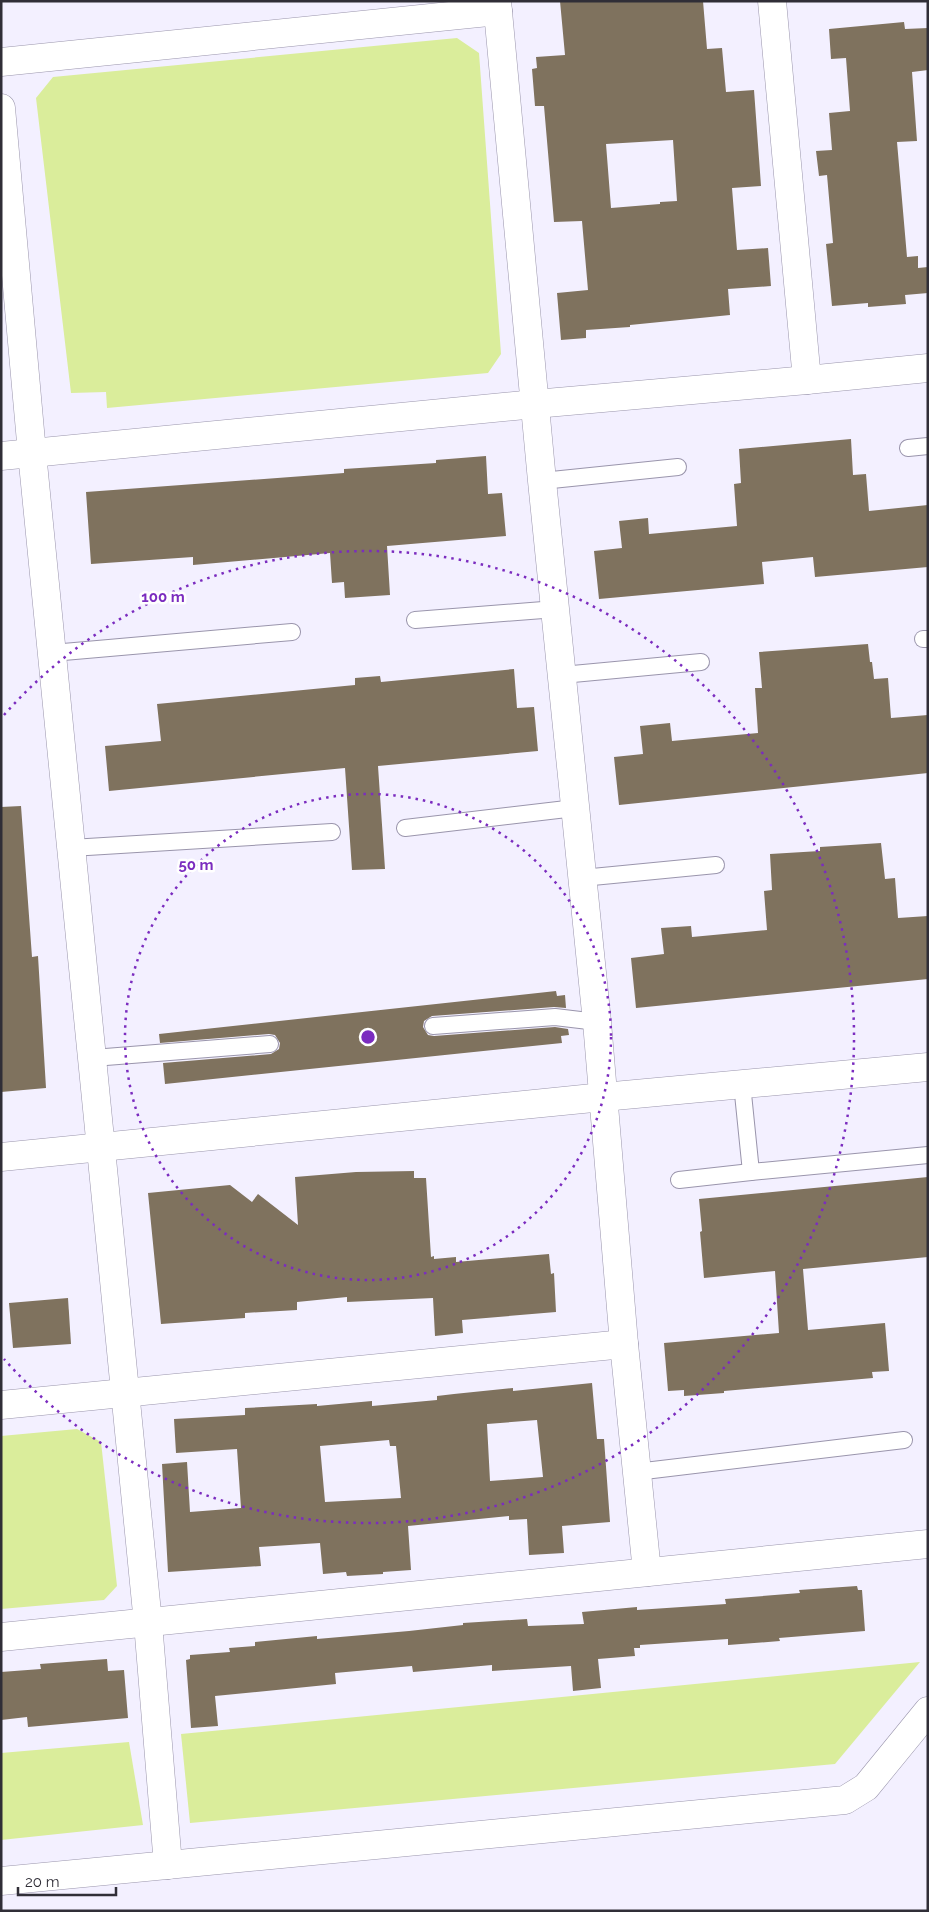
<svg xmlns="http://www.w3.org/2000/svg" width="929" height="1912" viewBox="0 0 929 1912" font-family="Raleway,sans-serif">
  <rect width="100%" height="100%" fill="#f3f0ff"/>
  <g fill="#daed9b">
    <polygon points="457,38 479,53 501,354 488,373 107,408 106,392 71,393 36,98 53,77"/>
    <polygon points="77,1429 101,1442 117,1586 104,1600 1,1609 1,1436"/>
    <polygon points="920,1662 835,1764 190,1823 181,1734"/>
    <polygon points="129,1742 143,1825 1,1840 1,1753"/>
  </g>
  <g fill="#7f725e" fill-rule="evenodd">
    <path d="M560,1H703L707,49L722,48L726,92L754,90L761,186L732,188L737,250L768,248L771,286L728,289L730,315L630,325V327L586,330V338L561,340L557,293L588,290L582,221L554,222L544,106H535L532,69L537,68L536,57L565,55ZM673,140L677,201L660,202V204L611,208L606,144Z"/>
    <polygon points="904,22 905,29 928,28 928,70 912,72 917,141 897,142 907,257 918,256 918,268 928,267 928,293 905,295 906,304 868,307 868,303 832,306 826,244 833,243 827,175 819,176 816,151 832,150 829,113 850,111 846,58 831,59 829,29"/>
    <polygon points="851,439 853,475 866,474 869,511 928,505 928,567 815,577 813,557 762,562 764,584 599,599 594,551 622,548 619,521 648,518 649,534 737,526 734,484 741,483 739,449"/>
    <polygon points="486,456 488,494 502,493 506,536 387,546 390,595 345,598 344,582 332,583 330,553 193,565 193,557 91,564 86,492 344,473 344,469 436,463 436,460"/>
    <polygon points="868,644 870,662 872,662 874,679 888,678 891,718 928,715 928,773 619,805 614,757 643,754 640,726 670,723 672,741 758,733 755,688 762,688 759,652"/>
    <polygon points="514,669 517,708 534,707 538,751 378,766 385,869 352,870 345,768 109,791 105,746 161,741 157,704 355,685 355,678 380,676 381,682"/>
    <polygon points="21,806 32,957 38,956 46,1088 1,1092 1,807"/>
    <polygon points="881,843 885,879 895,878 898,918 928,916 928,979 636,1008 631,958 664,954 661,928 691,926 692,937 767,930 764,891 772,890 770,854 820,851 820,847"/>
    <polygon points="556,991 557,996 565,995 566,1008 554,1007 432,1016 424,1021 423,1027 428,1035 434,1036 555,1027 568,1029 569,1035 561,1036 562,1043 165,1084 163,1063 271,1054 279,1049 280,1043 275,1035 269,1034 160,1043 159,1034"/>
    <polygon points="414,1171 414,1178 426,1178 431,1257 434,1256 434,1259 456,1257 456,1262 549,1254 551,1274 554,1273 556,1312 462,1320 463,1333 435,1336 433,1298 347,1302 347,1297 297,1302 297,1310 245,1313 245,1318 161,1324 148,1193 230,1185 252,1202 258,1194 298,1225 295,1177 356,1172"/>
    <polygon points="928,1177 928,1257 803,1269 808,1330 885,1323 889,1371 872,1372 873,1378 724,1391 724,1393 684,1396 684,1390 668,1391 664,1343 779,1333 775,1271 704,1278 700,1232 702,1231 699,1199"/>
    <polygon points="68,1298 71,1344 13,1348 9,1303"/>
    <path d="M592,1383L597,1439H604L610,1522L562,1526L564,1553L529,1555L527,1519L509,1520V1516L408,1526L411,1570L383,1572V1574L347,1576L346,1572L323,1574L320,1543L259,1547L261,1566L168,1572L162,1464L187,1462L190,1512L241,1508L237,1449L176,1453L174,1419L245,1415V1408L317,1404V1406L372,1401V1406L437,1400V1396L454,1394L513,1388V1391ZM537,1420L543,1477L490,1481L487,1424ZM389,1440L390,1446H396L401,1498L325,1502L320,1446Z"/>
    <polygon points="857,1586 858,1590 862,1590 865,1631 779,1638 780,1641 728,1645 728,1639 640,1645 640,1648 634,1648 635,1656 598,1659 601,1688 573,1691 571,1666 492,1671 492,1665 413,1672 412,1666 335,1673 336,1684 215,1696 218,1726 191,1728 186,1660 190,1659 190,1655 230,1652 229,1648 255,1646 255,1642 317,1636 317,1639 409,1631 463,1625 463,1623 527,1619 528,1626 584,1624 582,1612 637,1607 637,1610 726,1604 725,1599 800,1593 799,1590"/>
    <polygon points="107,1659 108,1671 124,1670 128,1718 28,1727 27,1717 1,1720 1,1672 41,1669 40,1664"/>
  </g>
  <g fill="none" stroke-linecap="round" stroke-linejoin="round">
    <defs>
      <g id="lane">
        <polyline points="908,448 928,446"/>
        <polyline points="542,481 678,467"/>
        <polyline points="415,620 556,609"/>
        <polyline points="923,639 928,639"/>
        <polyline points="52,653 292,632"/>
        <polyline points="562,675 701,662"/>
        <polyline points="405,828 575,808"/>
        <polyline points="71,848 332,832"/>
        <polyline points="582,878 716,865"/>
        <polyline points="433,1026 555,1017 597,1022"/>
        <polyline points="93,1058 270,1044"/>
        <polyline points="742,1084 751,1172 928,1155"/>
        <polyline points="679,1180 751,1172"/>
        <polyline points="636,1472 904,1440"/>
      </g>
      <g id="street">
        <polyline points="497,1 542,481 597,1022 624,1344 647,1572"/>
        <polyline points="772,1 807,380"/>
        <polyline points="1,62 498,11"/>
        <polyline points="1,108 32,453 148,1623 168,1865"/>
        <polyline points="1,456 535,404 807,380 928,368"/>
        <polyline points="1,1157 603,1097 928,1067"/>
        <polyline points="1,1405 624,1344"/>
        <polyline points="1,1637 928,1544"/>
        <polyline points="1,1881 845,1800 866,1787 928,1711"/>
      </g>
    </defs>
    <use href="#lane" stroke="#9a95ac" stroke-width="18"/>
    <use href="#street" stroke="#9a95ac" stroke-width="29"/>
    <use href="#lane" stroke="#fff" stroke-width="16"/>
    <use href="#street" stroke="#fff" stroke-width="28"/>
  </g>
  <g fill="none" stroke="#7b2cbf" stroke-width="2.5" stroke-dasharray="2.5 5">
    <circle cx="368" cy="1037" r="243"/>
    <path d="M4 715A486 486 0 1 1 4 1359"/>
  </g>
  <circle cx="368" cy="1037" r="8" fill="#7b2cbf" stroke="#fff" stroke-width="2.5"/>
  <g font-size="15" text-anchor="middle" font-weight="bold" fill="#7b2cbf" stroke="#fff" stroke-width="5" stroke-linejoin="round" paint-order="stroke">
    <text x="163" y="602">100 m</text>
    <text x="196" y="870">50 m</text>
  </g>
  <rect width="929" height="1912" fill="none" stroke="#302e37" stroke-width="5"/>
  <path d="M18 1887v8h98v-8" fill="none" stroke="#302e37" stroke-width="2.5"/>
  <text x="25" y="1887" font-size="15" fill="#302e37" stroke="#ffffff" stroke-width="4" paint-order="stroke">20 m</text>
</svg>
